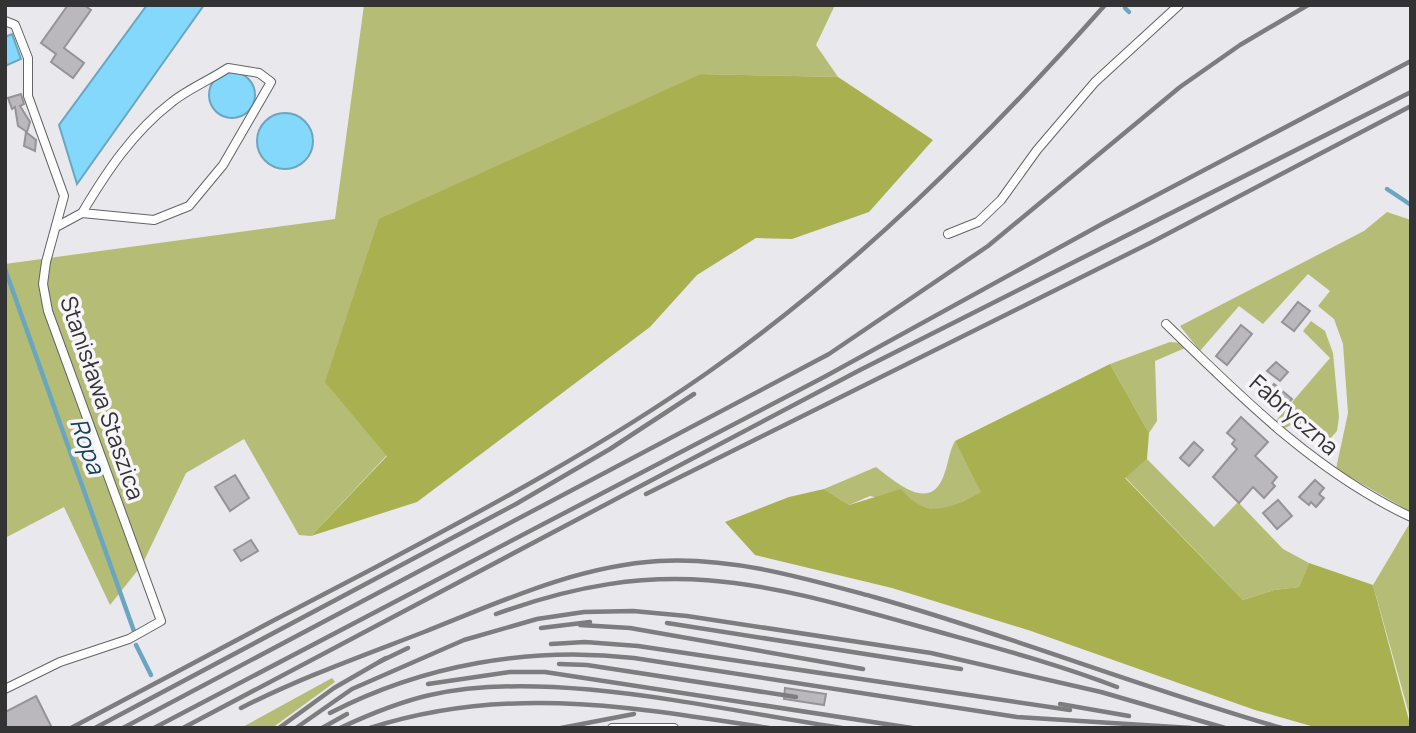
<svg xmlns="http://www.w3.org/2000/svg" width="1416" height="733" viewBox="0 0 1416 733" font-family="Manrope,sans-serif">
  <rect width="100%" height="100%" fill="#e9e8ec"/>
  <g fill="#b5bc75">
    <polygon points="364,5 835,5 816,45 838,77 701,74 387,455 311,536 299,535 244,439 186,473 142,565 110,605 64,507 5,538 5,264 335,219"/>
    <polygon points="1387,212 1411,220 1411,512 1336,469 1348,413 1343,344 1334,319 1318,306 1330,291 1308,274 1263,324 1239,306 1200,351 1180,326 1364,231"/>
    <polygon points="1311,321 1325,331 1333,353 1339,417 1337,431 1329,440 1304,436 1293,424 1285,428 1275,422 1330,358 1303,331"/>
    <polygon points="1170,342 1180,343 1185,348 1155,361 1157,421 1149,433 1110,364"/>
    <path d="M955,441L982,492L942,511L870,496L849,505L824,489L876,467C897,483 932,515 945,472C949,461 949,452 955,441Z"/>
    <polygon points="1147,459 1214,527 1238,502 1283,549 1309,563 1299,587 1274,590 1243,600 1125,477"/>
    <polygon points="1411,521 1411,721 1373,585"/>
    <polygon points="332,678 335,682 272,728 241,728"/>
  </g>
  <g fill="#a9b050">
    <polygon points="701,74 838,77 933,140 869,212 792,239 756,238 697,275 650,327 417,502 311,536 387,456 325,382 379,219"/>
    <path d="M1110,364L1149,433L1147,459L1125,478L1243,600L1274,590L1299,587L1309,563L1373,585L1411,728H1318L1255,710L1031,631L892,588L755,555L725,522L789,497L824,489L849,505L901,489C927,521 950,508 981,492L955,441Z"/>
  </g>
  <g fill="#83d8fc" stroke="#6ba6c0" stroke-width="2">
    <polygon points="147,5 204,5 77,184 59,125"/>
    <polygon points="12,34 21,59 5,66 5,37"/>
    <circle cx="232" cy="95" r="23"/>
    <circle cx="285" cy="141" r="28"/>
  </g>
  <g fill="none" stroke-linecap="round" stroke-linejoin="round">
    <g stroke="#6ba6c0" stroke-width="4.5">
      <polyline points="1125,8 1129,12"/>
      <polyline points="1387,189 1411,205"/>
      <polyline points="5,269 135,634"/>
      <polyline points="136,645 151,675"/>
    </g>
  </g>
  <g fill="#bab8bc" stroke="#959397" stroke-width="2">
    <polygon points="68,5 84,5 91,10 64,48 84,63 73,78 51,62 56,54 41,43"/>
    <polygon points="21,94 24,104 20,106 30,122 27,132 18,126 15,107 12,109 8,98"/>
    <polygon points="26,132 36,140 35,151 24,146"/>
    <polygon points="1298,302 1310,311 1294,331 1282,322"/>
    <polygon points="1241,325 1252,334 1227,365 1216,356"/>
    <polygon points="1276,362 1288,372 1280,381 1267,371"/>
    <polygon points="1274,384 1292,399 1280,413 1262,399"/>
    <polygon points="1241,417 1268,442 1255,456 1277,477 1272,483 1275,486 1264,498 1253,487 1239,503 1213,477 1237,449 1232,444 1235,440 1227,433"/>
    <polygon points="1194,442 1203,450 1189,466 1180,458"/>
    <polygon points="235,475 249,498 230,511 215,487"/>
    <polygon points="1315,480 1324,488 1319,494 1324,498 1316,507 1311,502 1309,505 1299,497"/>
    <polygon points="1278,500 1292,516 1277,529 1263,513"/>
    <polygon points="251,540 258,551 241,561 234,550"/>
    <polygon points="785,688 826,694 824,705 784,699"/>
    <polygon points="36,696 52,728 5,728 5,712"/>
  </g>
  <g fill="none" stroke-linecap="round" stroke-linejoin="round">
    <defs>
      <g id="lane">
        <polyline points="5,21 15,25 28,58 28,96 64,196 46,262 43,284 48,311 161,621 129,639 60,662 5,689"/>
        <path d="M58,226L82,213L154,220L189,206L223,165L271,82L259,73L228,68C210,80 188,89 172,102C133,132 107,171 82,213"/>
        <polyline points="948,234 978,222 1001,200 1037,150 1095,82 1179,5"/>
        <path d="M1166,324C1241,397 1315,472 1411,517"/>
        <polyline points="612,728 674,728"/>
      </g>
    </defs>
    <use href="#lane" stroke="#646366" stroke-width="10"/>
    <use href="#lane" stroke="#fff" stroke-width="8"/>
    <g stroke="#7d7c7f" stroke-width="4.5">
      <polyline points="646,494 1152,242 1411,106"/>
      <path d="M496,614C662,554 754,580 918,626C985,645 1052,662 1117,687"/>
      <polyline points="667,623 961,669"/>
      <polyline points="580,625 630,628 863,669"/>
      <polyline points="541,628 590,622"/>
      <polyline points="551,644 585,642 638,646 1070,710"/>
      <polyline points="379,662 408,648"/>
      <polyline points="559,664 587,665 796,697"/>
      <polyline points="428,684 510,672 545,672 912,728"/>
      <polyline points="1060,704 1129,716"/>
      <path d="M241,708C300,678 362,656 424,632C500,602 576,566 659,561C733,557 804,578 874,597C1012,636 1145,689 1282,728"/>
      <path d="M330,713C423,665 530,646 634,658L1017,717L1191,728"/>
      <path d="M71,728C172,674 274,620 376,567C489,507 601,447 707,373C855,269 985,140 1105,5"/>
      <polyline points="95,728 516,504 610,449 694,394"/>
      <polyline points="123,728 829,354 988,246 1180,87 1240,45 1308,5"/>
      <polyline points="154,728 826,376 1102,224 1411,61"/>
      <polyline points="183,728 860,370 1411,92"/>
      <polyline points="279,728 334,688 386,658"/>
      <polyline points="296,728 352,689 464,640 537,619 584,612 633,611 687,616 931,653 1101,692 1225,728"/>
      <polyline points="322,728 347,714"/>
      <path d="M340,728C370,714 399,702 430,695C550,668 719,710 842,728"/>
      <path d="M370,728C506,684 632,707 769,728"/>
      <polyline points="561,728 634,714"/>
    </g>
  </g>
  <g text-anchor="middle" stroke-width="7" stroke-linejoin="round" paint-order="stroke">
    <g font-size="23" fill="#333334" stroke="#f7f5f9">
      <text transform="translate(102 398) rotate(71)" y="8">Stanisława Staszica</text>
      <text transform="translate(1294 415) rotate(41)" y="8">Fabryczna</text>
    </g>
    <g font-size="24" font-style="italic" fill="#144557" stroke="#f7f5f9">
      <text transform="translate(87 446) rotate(70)" y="8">Ropa</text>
    </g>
  </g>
  <rect width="1416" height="733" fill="none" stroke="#333334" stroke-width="14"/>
</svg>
